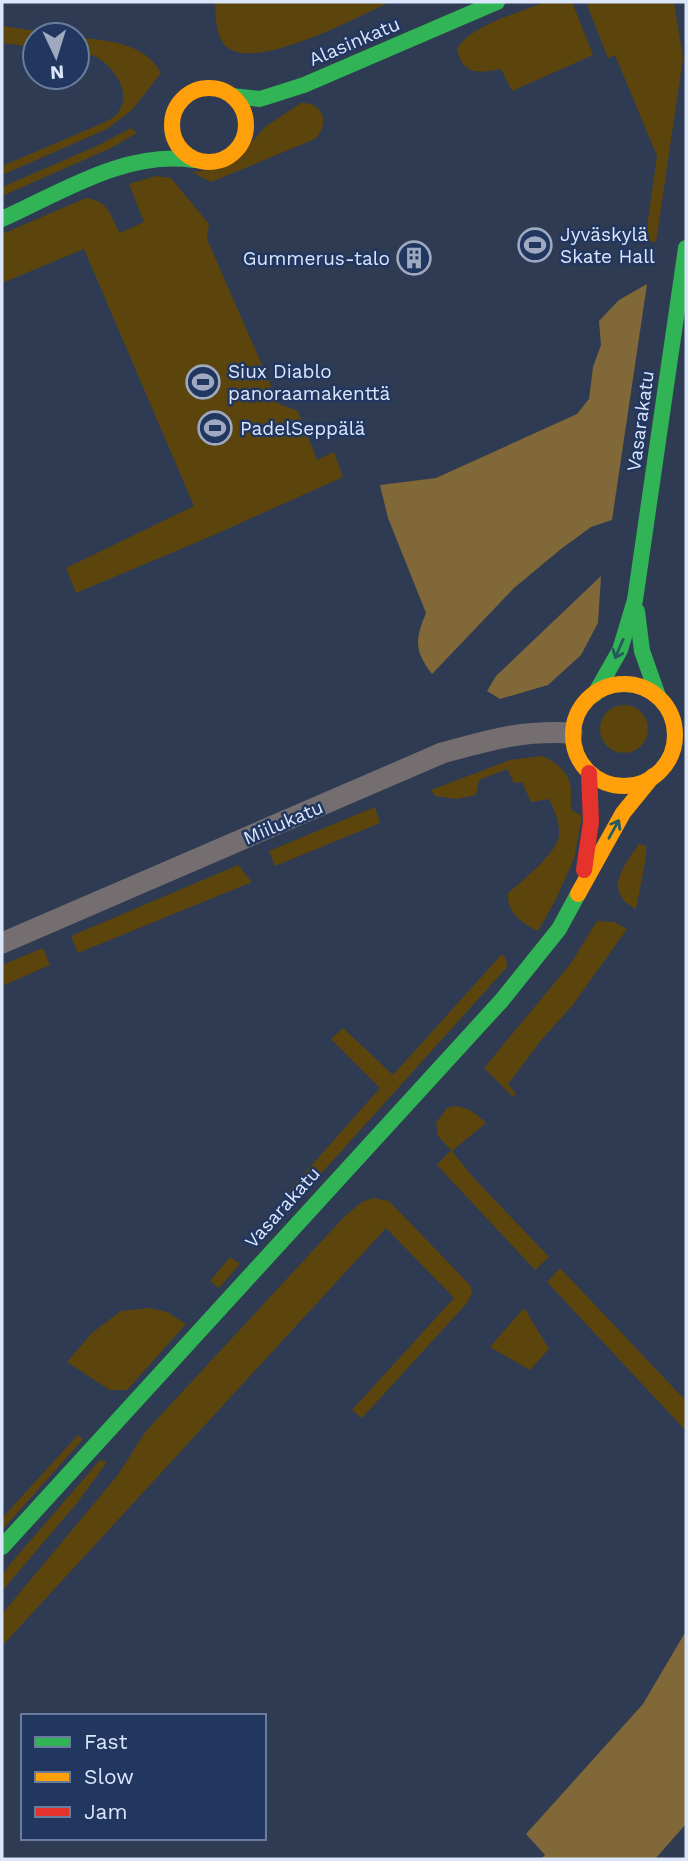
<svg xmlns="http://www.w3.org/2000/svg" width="688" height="1861" viewBox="0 0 688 1861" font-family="'Work Sans',sans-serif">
  <rect width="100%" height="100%" fill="#2f3b52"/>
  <g fill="#5b450d">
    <path d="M215,2H390C359,16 249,76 224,44C215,33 216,15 215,2Z"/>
    <path d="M545,2H572L593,55L512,91L501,69C479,73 463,76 457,49C469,26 521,12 545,2Z"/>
    <polygon points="586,2 674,3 683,58 656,242 645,241 657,156 615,55 608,58"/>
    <polygon points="2,26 63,35 35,35 35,47 2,43"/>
    <path d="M77,37C108,41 144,42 161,73L132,110L107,129L2,175V166L96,126C105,122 114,119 119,111C133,92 111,63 94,56C89,54 82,54 77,53Z"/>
    <path d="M301,103C324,102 330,124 315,139L211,182L192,172L219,169L233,163L265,127Z"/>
    <polygon points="131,128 137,133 111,148 2,196 2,187 99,145"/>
    <path d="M156,176L171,178L209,224L207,239L279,404L298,411L317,460L334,452L343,477L207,538L76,593L66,568L194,506L84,249L2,283V234L86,198C110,202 109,214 120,233L144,222L129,184Z"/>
    <circle cx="624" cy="729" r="24"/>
    <path d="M542,756C558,763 571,773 571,793C571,799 570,804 572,810L582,816L574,859L556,899L538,931C523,924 506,912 508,893C522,881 557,853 559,836C560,822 555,811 549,799L531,802L522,782L514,783L507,769L479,780L476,795L456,799L435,796L431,790L510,760Z"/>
    <polygon points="375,807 380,823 275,866 269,851"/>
    <path d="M639,844L646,846V857L636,909C602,891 624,866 639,844Z"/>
    <polygon points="238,865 252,882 78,953 71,936"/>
    <polygon points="597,921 614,922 627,929 572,1006 543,1038 508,1084 516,1094 513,1097 484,1068 571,963"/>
    <polygon points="43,948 50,965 2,986 2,965"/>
    <polygon points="502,954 506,959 507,967 300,1197 294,1197 288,1192 380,1088 331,1039 343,1028 393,1075"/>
    <path d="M455,1106C469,1108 476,1113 486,1123L452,1151L471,1175L549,1257L535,1270L437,1165L451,1150L438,1136L436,1123L447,1108Z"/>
    <polygon points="373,1198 389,1201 470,1285 472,1292 467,1303 362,1418 352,1410 454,1298 386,1228 2,1646 2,1614 117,1476 146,1431 345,1216 362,1202"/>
    <polygon points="230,1257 240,1264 219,1288 210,1281"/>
    <polygon points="560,1268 686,1401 686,1431 547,1282"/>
    <polygon points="149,1308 167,1312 186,1324 127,1390 110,1390 67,1362 92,1333 121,1311"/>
    <polygon points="524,1308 549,1349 530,1370 490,1347"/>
    <polygon points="78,1435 83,1439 2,1530 2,1518"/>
    <polygon points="100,1460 107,1462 77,1503 2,1591 2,1575 11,1563"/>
  </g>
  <g fill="#806838">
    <path d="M647,284L612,520L591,527L561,549L514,588L432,674C414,650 415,640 426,613L388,518L380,485L436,478L577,414L589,399L593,367L601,345L599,321L619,300Z"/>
    <polygon points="601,576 598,623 581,655 548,685 500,699 487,691 496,676"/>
    <polygon points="686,1631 686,1824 655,1859 541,1859 545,1855 526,1834 643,1704"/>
  </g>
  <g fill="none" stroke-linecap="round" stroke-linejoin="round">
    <path stroke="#756e71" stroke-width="21" d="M2,943L442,753C490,740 521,730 572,733"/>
    <g stroke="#30b455" stroke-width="16">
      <polyline points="232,96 260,99 304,85 497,2"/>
      <path d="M2,219C62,192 126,150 194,160"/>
      <polyline points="637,611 642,651 658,696"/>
      <polyline points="595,694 620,650 635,600 686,248"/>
      <polyline points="2,1547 502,1000 559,929 578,894"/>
    </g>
    <g stroke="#ff9f0a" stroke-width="16">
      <circle cx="209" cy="125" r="37"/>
      <circle cx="624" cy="735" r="51"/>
      <polyline points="578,894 623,813 653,776"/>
    </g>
    <polyline stroke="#e5322d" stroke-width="16" points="584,870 591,822 589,773"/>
  </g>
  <defs><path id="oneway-shaft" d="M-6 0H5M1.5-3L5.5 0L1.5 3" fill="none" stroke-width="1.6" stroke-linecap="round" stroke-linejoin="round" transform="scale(1.75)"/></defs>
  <g stroke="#265c5d">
    <use href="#oneway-shaft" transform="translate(619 649) rotate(113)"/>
    <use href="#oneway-shaft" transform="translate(614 829) rotate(-61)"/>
  </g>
  <defs>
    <symbol id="stadium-ring" viewBox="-11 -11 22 22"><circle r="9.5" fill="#213760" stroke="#9faac0" stroke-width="1.5"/><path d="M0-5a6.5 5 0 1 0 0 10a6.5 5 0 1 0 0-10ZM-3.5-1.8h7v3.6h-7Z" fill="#9faac0"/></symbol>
    <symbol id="building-ring" viewBox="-11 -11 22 22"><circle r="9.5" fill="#213760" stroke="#9faac0" stroke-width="1.5"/><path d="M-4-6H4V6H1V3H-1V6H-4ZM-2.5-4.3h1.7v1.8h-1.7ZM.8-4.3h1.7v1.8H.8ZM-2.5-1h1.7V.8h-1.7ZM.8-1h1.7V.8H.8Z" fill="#9faac0"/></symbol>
  </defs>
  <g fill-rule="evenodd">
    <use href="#stadium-ring" x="516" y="226" width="38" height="38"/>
    <use href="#building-ring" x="395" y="239" width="38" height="38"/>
    <use href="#stadium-ring" x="184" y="363" width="38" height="38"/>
    <use href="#stadium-ring" x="196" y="409" width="38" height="38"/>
  </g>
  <g text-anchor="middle" stroke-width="5" stroke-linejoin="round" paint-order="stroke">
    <g font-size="19" fill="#dbe6fb" stroke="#213760">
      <text transform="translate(354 41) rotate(-23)" y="7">Alasinkatu</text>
      <text transform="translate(640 421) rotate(-82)" y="7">Vasarakatu</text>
      <text transform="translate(283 822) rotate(-23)" y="7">Miilukatu</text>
      <text transform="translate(282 1207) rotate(-48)" y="7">Vasarakatu</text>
    </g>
    <g font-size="19" fill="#dbe6fb" stroke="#213760" text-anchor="start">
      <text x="560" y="241">Jyväskylä<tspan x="560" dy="22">Skate Hall</tspan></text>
      <text x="390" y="265" text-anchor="end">Gummerus-talo</text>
      <text x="228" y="378">Siux Diablo<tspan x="228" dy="22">panoraamakenttä</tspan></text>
      <text x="240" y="435">PadelSeppälä</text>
    </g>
  </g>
  <rect width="688" height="1861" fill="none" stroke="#dbe6fb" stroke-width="7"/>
  <rect x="21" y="1714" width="245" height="126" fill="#213760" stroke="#6b7d9e" stroke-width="2"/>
  <rect x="35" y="1737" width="35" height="10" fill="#30b455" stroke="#6b7d9e" stroke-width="2"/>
  <text x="84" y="1749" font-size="21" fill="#dbe6fb">Fast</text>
  <rect x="35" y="1772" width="35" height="10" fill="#ff9f0a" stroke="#6b7d9e" stroke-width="2"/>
  <text x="84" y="1784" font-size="21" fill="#dbe6fb">Slow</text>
  <rect x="35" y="1807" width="35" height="10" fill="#e5322d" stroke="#6b7d9e" stroke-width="2"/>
  <text x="84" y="1819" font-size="21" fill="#dbe6fb">Jam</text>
  <g transform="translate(56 56) rotate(176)"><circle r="33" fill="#213760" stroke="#6b7d9e" stroke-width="2"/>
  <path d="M0-5L12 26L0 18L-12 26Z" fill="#9faac0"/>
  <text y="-10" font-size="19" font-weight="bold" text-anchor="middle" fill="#dbe6fb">N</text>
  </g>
</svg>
